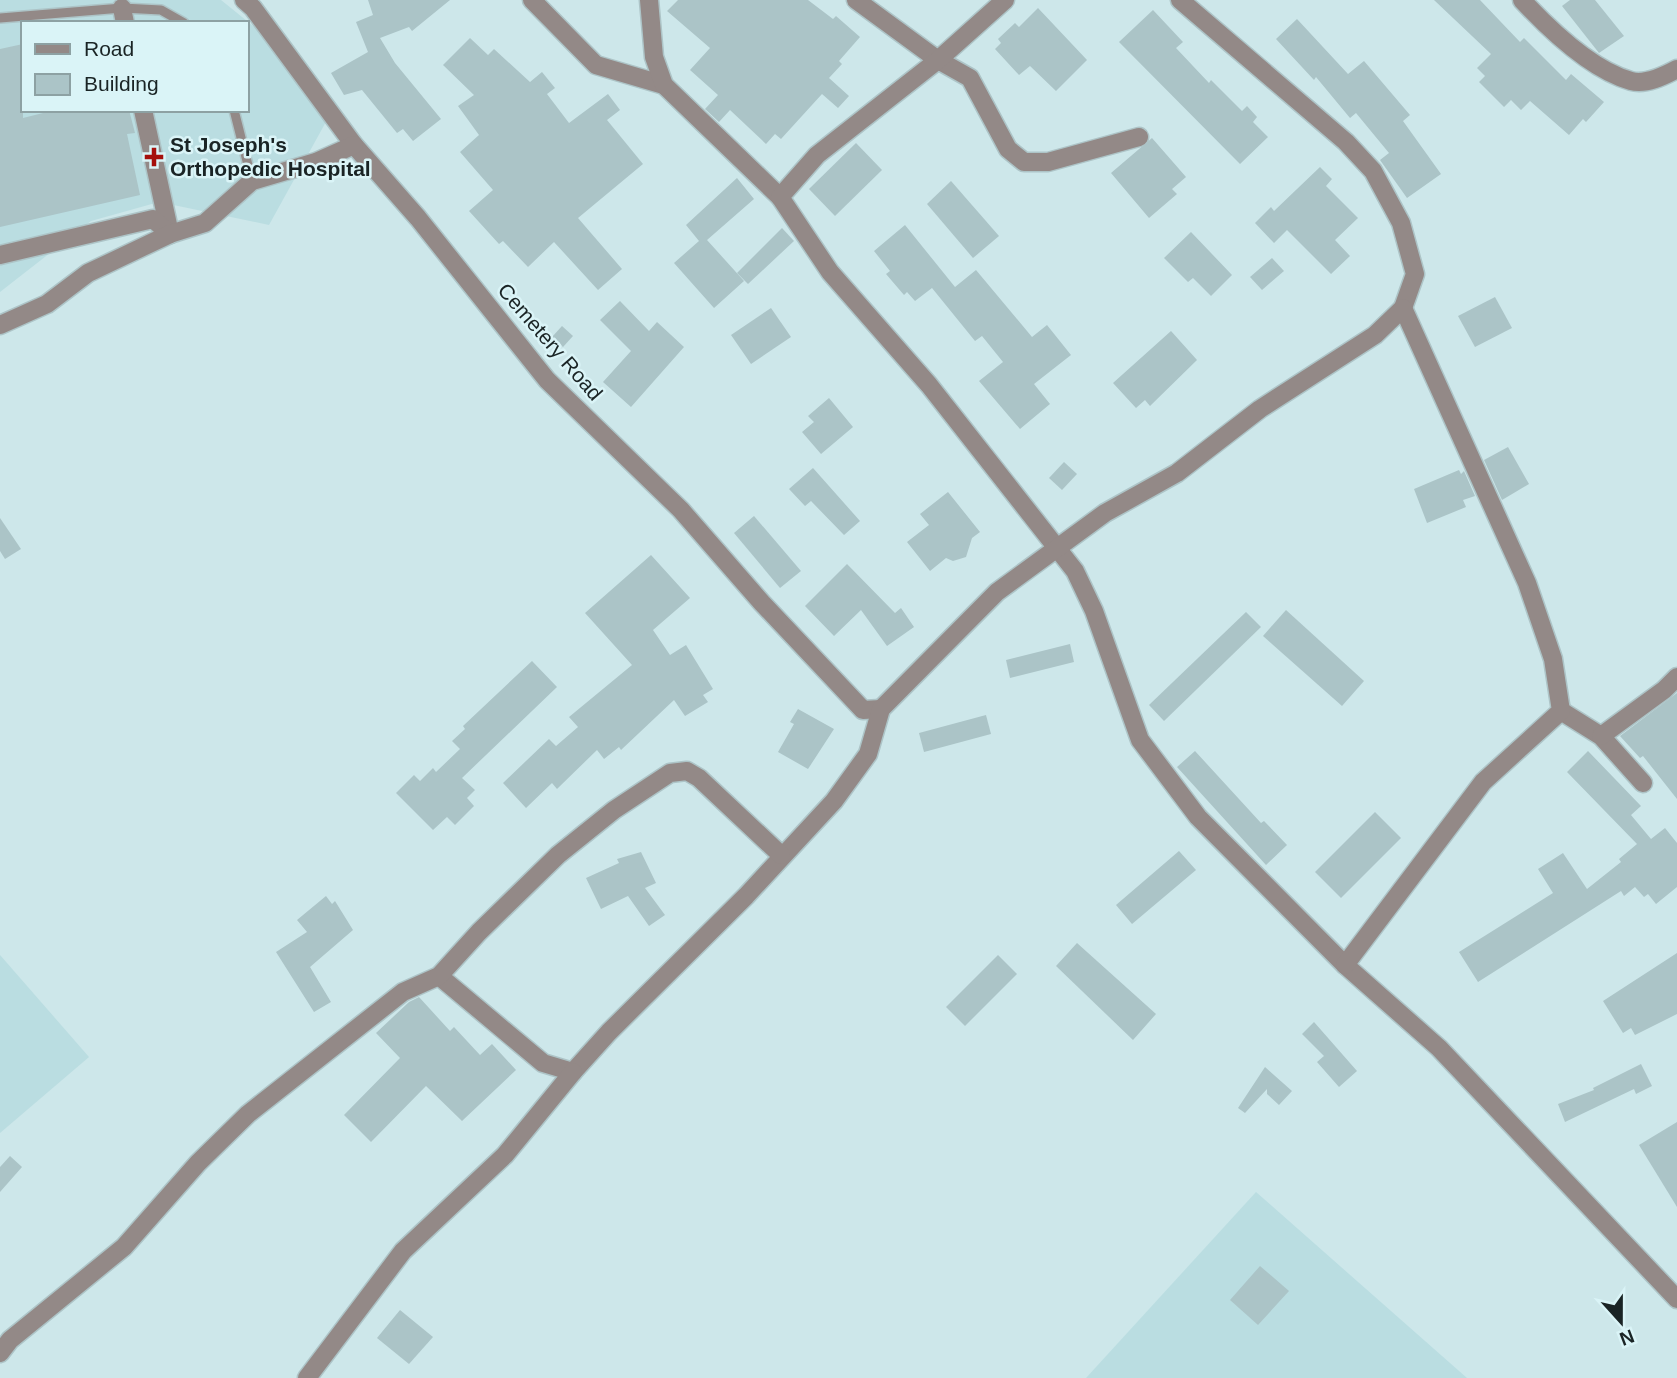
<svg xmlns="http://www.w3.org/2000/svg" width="1677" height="1378" viewBox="0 0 1677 1378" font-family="Arial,sans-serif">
  <rect width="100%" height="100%" fill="#cde7ea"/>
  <g fill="#badde1" fill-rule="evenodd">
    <path d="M0,0H221L263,34L327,120L269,225L159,202L91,221L0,292ZM23,23H247V110H23Z"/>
    <polygon points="0,955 89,1057 0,1133"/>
    <polygon points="1256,1192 1467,1378 1086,1378"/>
  </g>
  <g fill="#abc4c7">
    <polygon points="368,0 450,0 412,31 409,27 380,38 395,63 441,119 413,141 403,129 397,133 362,90 344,95 331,73 368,52 356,22 373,15"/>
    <polygon points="678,0 808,0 833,19 836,16 860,37 839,61 842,64 829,78 849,96 838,108 822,94 781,139 775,134 766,144 730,110 719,122 705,109 718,95 690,70 710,48 667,11"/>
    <polygon points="1434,0 1480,0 1520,42 1524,38 1566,80 1571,74 1604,102 1586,122 1583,119 1569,135 1530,101 1521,110 1511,100 1504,107 1479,82 1485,76 1477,68 1491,54"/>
    <polygon points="1570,0 1595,0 1624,36 1599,53 1562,6"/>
    <polygon points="1038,8 1087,60 1056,91 1030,66 1019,75 995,49 1001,43 998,39 1015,23 1019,27"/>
    <polygon points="1153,10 1183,42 1176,48 1209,83 1211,80 1242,111 1247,106 1257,117 1253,122 1268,137 1240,164 1119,42"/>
    <polygon points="1297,19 1348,74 1364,61 1410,115 1403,121 1441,174 1407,198 1380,160 1389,153 1356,113 1350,118 1316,77 1314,80 1276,39"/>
    <polygon points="470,38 488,55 494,49 530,82 542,72 555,88 547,94 569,123 608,94 620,110 607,120 643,164 578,218 622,269 598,290 554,242 528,267 503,241 499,244 469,211 493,190 460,152 479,135 458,106 474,95 443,65"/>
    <polygon points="23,44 23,118 55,110 129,110 135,133 127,134 140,195 0,227 0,49"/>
    <polygon points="1152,138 1186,177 1172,189 1177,194 1149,218 1111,173"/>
    <polygon points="856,143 882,170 835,216 809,189"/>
    <polygon points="1320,167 1332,179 1326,186 1358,218 1335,240 1350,256 1331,274 1287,230 1274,243 1255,223 1271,207 1274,211"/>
    <polygon points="737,178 754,199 707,240 744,281 714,308 674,263 699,241 686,225"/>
    <polygon points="951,181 999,236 973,258 927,204"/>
    <polygon points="905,225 955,287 976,270 1032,337 1047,325 1071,355 1034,384 1050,404 1020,429 979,381 1003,362 982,336 975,341 932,288 915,301 907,292 904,295 886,274 890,271 874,251"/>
    <polygon points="782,228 794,241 748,284 737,273"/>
    <polygon points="1191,232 1232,275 1211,296 1193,278 1188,282 1164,258"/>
    <polygon points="1272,258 1284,271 1262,290 1250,277"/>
    <polygon points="1495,297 1512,328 1475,347 1458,316"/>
    <polygon points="620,301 649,331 657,322 684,347 631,407 603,382 631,351 600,320"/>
    <polygon points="771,308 791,337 751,364 731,335"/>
    <polygon points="562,326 573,336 563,347 552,337"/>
    <polygon points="1171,331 1197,360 1150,406 1145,400 1136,408 1113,383"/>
    <polygon points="829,398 853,427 821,454 802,432 814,422 808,416"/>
    <polygon points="1508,447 1529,484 1502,500 1484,460"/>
    <polygon points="1064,462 1077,474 1062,490 1049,478"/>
    <polygon points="813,468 860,521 844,535 811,501 805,506 789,489"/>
    <polygon points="1459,470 1461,474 1464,471 1475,496 1463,500 1466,507 1427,523 1414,489"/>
    <polygon points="948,492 980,532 972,538 966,557 953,561 946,558 930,571 907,542 929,525 920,514"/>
    <polygon points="754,516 801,571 780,588 734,533"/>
    <polygon points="0,518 21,549 5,559 0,551"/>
    <polygon points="651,555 690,598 653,630 670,655 686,645 713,689 703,695 708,702 685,716 674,700 621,750 619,747 604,759 597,750 557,789 552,783 526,808 503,783 549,739 556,746 578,727 569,717 632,665 585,613"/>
    <polygon points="847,564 895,613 901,608 914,627 887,646 861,610 834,636 805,606"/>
    <polygon points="1286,610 1364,681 1342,706 1263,636"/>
    <polygon points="1246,612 1261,627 1164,721 1149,705"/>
    <polygon points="1070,644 1074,662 1010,678 1006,660"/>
    <polygon points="532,661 557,687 462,778 475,790 467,798 474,806 455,825 447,817 433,830 396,793 414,775 420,781 433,768 436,772 460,749 452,741 465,729 463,726"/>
    <polygon points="1677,693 1677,799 1643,756 1640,758 1620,736"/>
    <polygon points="798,709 834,729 808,769 778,752 794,724 790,722"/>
    <polygon points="986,715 991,734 924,752 919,733"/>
    <polygon points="1195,751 1261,823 1264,821 1287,845 1266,865 1177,767"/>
    <polygon points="1588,751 1641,806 1631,815 1651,839 1665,828 1677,843 1677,887 1656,904 1648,894 1644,897 1635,887 1624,896 1621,891 1478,982 1459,952 1553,893 1538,869 1563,853 1587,889 1621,862 1619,859 1637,844 1567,772"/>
    <polygon points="1375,812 1401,838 1341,898 1315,872"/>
    <polygon points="1179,851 1196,870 1132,924 1116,905"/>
    <polygon points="641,852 656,883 645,888 665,915 649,926 628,896 601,909 586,878 619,863 617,859"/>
    <polygon points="326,896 332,904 335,901 353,930 310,967 331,1002 314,1012 276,952 307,932 297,920"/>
    <polygon points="1077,943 1156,1014 1133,1040 1056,966"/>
    <polygon points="1677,953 1677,1014 1635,1035 1631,1028 1623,1033 1603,1001"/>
    <polygon points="998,955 1017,974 965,1026 946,1007"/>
    <polygon points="419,997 450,1031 454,1027 480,1055 492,1044 516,1070 462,1121 426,1086 371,1142 344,1115 400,1058 376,1033 409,1002"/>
    <polygon points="1314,1022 1357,1071 1339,1087 1317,1062 1324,1056 1302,1034"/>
    <polygon points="1641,1064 1652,1086 1636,1094 1634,1089 1565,1122 1558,1104 1594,1090 1593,1088"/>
    <polygon points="1265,1067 1292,1091 1279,1105 1267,1094 1267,1089 1245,1113 1238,1108"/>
    <polygon points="1677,1122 1677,1207 1639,1145"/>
    <polygon points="10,1156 22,1167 0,1192 0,1167"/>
    <polygon points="1260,1266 1289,1291 1258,1325 1230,1300"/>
    <polygon points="400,1310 433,1337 409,1364 377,1338"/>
  </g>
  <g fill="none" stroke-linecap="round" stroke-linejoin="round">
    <defs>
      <g id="lane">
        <polyline points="0,18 122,8 161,10 184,23"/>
        <polyline points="234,110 252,181"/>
      </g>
      <g id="street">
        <polyline points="244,0 253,8 354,145 418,218 547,380 681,510 762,603 863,710 881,709"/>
        <polyline points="532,0 596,65 664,85"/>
        <polyline points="649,0 654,57 664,85 780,197"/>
        <polyline points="856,0 938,60 970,78 1008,149 1024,162 1048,162 1139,137"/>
        <polyline points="1005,0 938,60 817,155 780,197 830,272 929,385 1075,571 1094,611 1140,740 1198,817 1345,965 1439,1048 1677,1299"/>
        <polyline points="1180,0 1346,142 1373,171 1401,223 1415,274 1403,308"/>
        <path d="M1522,0C1549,29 1592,70 1631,81C1646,85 1664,76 1677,69"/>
        <polyline points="122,8 125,23"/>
        <polyline points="143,110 170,234"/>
        <polyline points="0,255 153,219 170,234"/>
        <polyline points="0,325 47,304 88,273 170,234 205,223 252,181 316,162 354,145"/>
        <polyline points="1561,711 1601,736 1643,783"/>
        <polyline points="1601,736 1664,690 1677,677"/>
        <polyline points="439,976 543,1063 573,1072 609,1032 746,896 834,801 868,754 881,709 997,592 1105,513 1177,473 1260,409 1375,335 1403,308 1527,583 1553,659 1561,711 1483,782 1345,965"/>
        <polyline points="0,1353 10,1340 124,1247 198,1163 248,1114 403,992 439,976 479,932 558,855 614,810 670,773 687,771 699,778 781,855"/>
        <polyline points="307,1378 403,1251 505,1155 573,1072"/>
      </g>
    </defs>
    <use href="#lane" stroke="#adc4c7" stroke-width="12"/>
    <use href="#street" stroke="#adc4c7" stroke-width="21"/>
    <use href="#lane" stroke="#938987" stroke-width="9"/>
    <use href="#street" stroke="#938987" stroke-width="18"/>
  </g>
  <path fill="#a5100c" stroke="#daf4f7" stroke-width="2.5" d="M150.5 146.5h7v7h7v7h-7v7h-7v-7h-7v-7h7z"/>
  <g text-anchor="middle" stroke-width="5" stroke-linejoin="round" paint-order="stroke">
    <g font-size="21" font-weight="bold" fill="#1a2425" stroke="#daf4f7" text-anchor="start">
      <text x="170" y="152">St Joseph's<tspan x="170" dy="24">Orthopedic Hospital</tspan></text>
    </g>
    <g font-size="21" fill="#1a2425" stroke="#daf4f7">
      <text transform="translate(550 342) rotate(49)" y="7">Cemetery Road</text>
    </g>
  </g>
  <rect x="21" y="21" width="228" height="91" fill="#daf4f7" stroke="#8da1a3" stroke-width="2"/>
  <rect x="35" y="44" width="35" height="10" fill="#938987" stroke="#8da1a3" stroke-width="2"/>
  <text x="84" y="56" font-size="21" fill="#1a2425">Road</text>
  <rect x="35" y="74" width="35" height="21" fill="#abc4c7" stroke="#8da1a3" stroke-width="2"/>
  <text x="84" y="91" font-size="21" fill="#1a2425">Building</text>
  <g transform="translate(1621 1322) rotate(159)" stroke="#daf4f7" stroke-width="5" paint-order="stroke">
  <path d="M0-5L12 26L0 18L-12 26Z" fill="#1a2425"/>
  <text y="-10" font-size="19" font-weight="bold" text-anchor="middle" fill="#1a2425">N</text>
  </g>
</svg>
